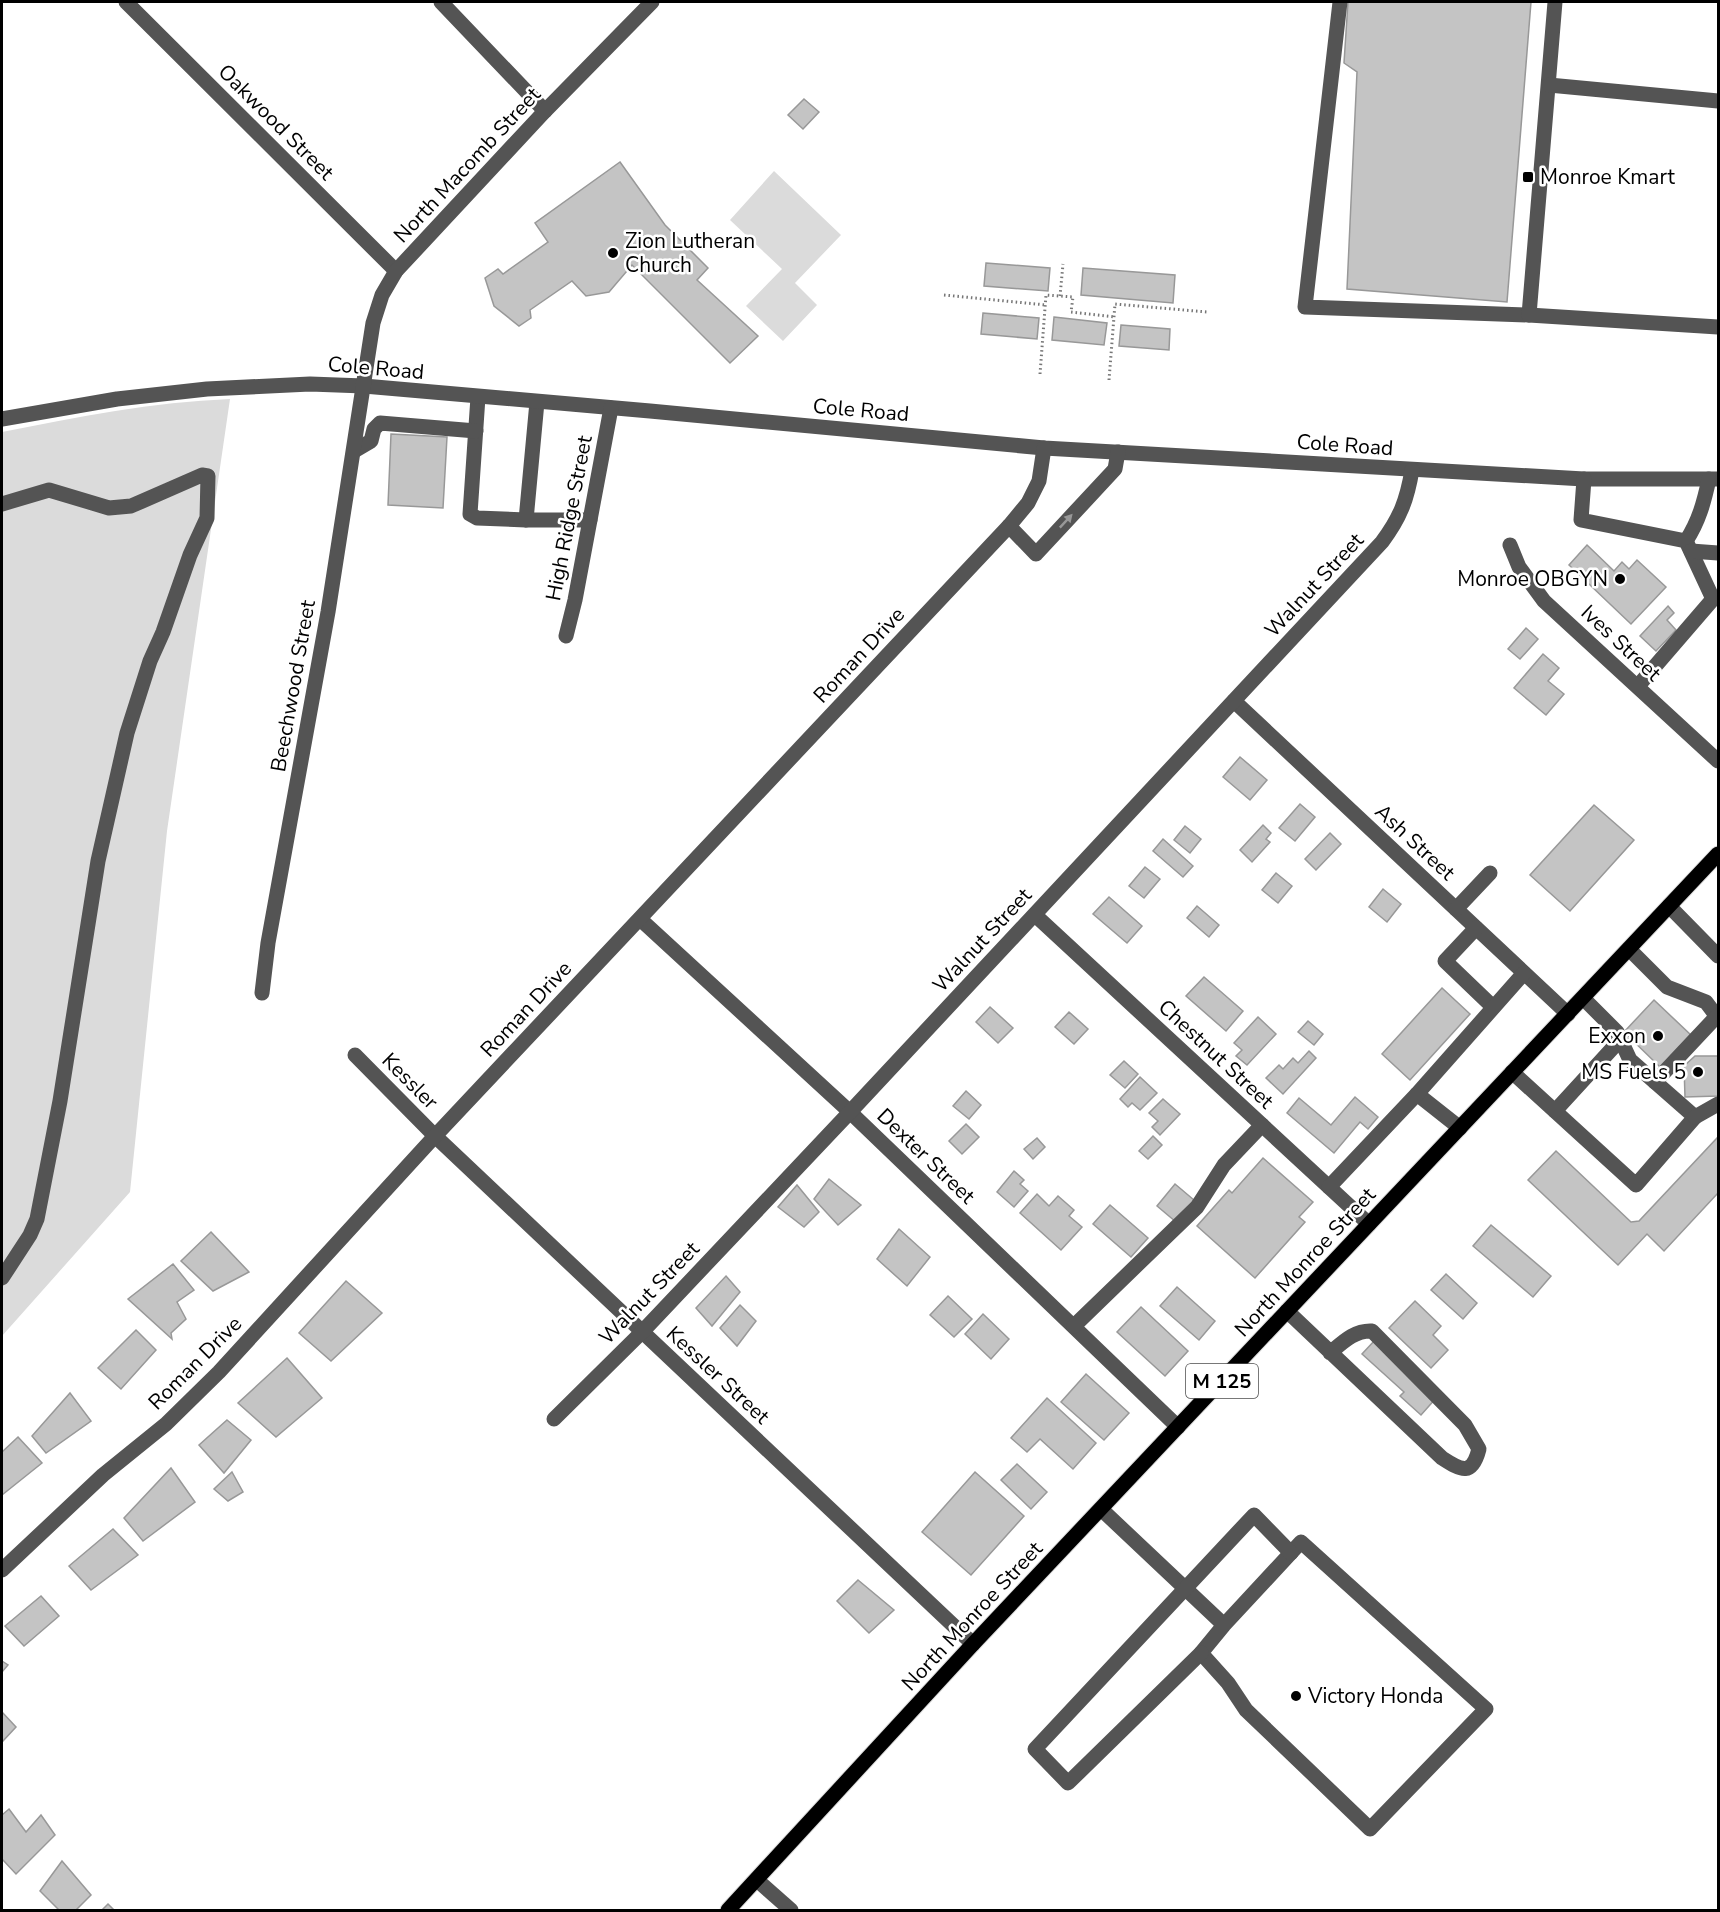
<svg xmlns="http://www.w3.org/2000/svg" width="1720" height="1912" viewBox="0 0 1720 1912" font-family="'Nunito Sans',sans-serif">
  <rect width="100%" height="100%" fill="#fff"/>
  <g fill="#dbdbdb">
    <polygon points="774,171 841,235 795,283 817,305 783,341 746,306 782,269 730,220"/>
    <path d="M230,399L167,831L130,1192L2,1336V432C77,417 153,402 230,399Z"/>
  </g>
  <g fill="#c4c4c4" stroke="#989898" stroke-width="1.5">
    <polygon points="1348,2 1531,2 1507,302 1347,289 1357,72 1344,63"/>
    <polygon points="804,99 819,112 803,129 788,115"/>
    <polygon points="620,162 665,225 708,268 697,280 758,336 730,363 632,265 609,292 586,296 572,281 530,310 531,318 519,326 494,306 485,278 498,269 503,274 548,242 535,223"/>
    <polygon points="986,263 1050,268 1048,291 984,286"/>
    <polygon points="1083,268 1175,275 1173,303 1081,295"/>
    <polygon points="983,313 1039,318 1037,339 981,334"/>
    <polygon points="1054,317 1107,323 1104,345 1052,340"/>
    <polygon points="1121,325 1170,329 1169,350 1119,346"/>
    <polygon points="391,434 447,437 443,508 388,505"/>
    <polygon points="1587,545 1614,571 1622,562 1629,569 1637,560 1666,587 1631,624 1569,565"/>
    <polygon points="1668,606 1674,613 1667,620 1676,630 1656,651 1640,636"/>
    <polygon points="1526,628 1538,639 1520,659 1508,649"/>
    <polygon points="1543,654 1559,668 1548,681 1564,694 1546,715 1514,688"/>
    <polygon points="1240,757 1267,780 1250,800 1223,777"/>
    <polygon points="1300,804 1315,817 1295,841 1279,828"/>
    <polygon points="1594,805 1634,840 1570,911 1530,875"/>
    <polygon points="1263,825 1271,833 1266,839 1270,842 1252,862 1240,850"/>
    <polygon points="1185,826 1201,839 1190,853 1174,840"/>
    <polygon points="1330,833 1341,844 1316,870 1305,859"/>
    <polygon points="1163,839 1193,866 1183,877 1153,851"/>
    <polygon points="1145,867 1160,879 1144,898 1129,886"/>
    <polygon points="1276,873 1292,886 1278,903 1262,890"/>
    <polygon points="1383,889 1401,904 1387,922 1369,907"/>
    <polygon points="1109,897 1142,926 1127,943 1093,914"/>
    <polygon points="1197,906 1219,925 1209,937 1187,918"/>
    <polygon points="1204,977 1243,1011 1226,1031 1186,996"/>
    <polygon points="1442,988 1470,1014 1410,1080 1382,1054"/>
    <polygon points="1654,1000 1692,1036 1661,1068 1624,1032"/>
    <polygon points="990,1007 1013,1028 998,1043 976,1022"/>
    <polygon points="1069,1012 1088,1029 1074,1044 1055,1027"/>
    <polygon points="1258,1017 1276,1034 1247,1065 1236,1056 1242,1050 1234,1043"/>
    <polygon points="1308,1021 1323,1034 1314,1045 1298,1032"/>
    <polygon points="1309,1051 1316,1058 1283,1094 1266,1078 1279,1065 1283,1069 1293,1058 1298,1063"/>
    <polygon points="1695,1056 1718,1056 1718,1096 1685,1097 1684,1066"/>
    <polygon points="1124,1061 1138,1074 1125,1088 1110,1075"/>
    <polygon points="1140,1077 1157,1093 1140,1110 1132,1103 1128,1107 1120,1099"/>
    <polygon points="966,1091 981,1105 969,1119 953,1106"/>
    <polygon points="1355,1097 1378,1117 1368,1129 1360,1122 1334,1153 1287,1113 1299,1098 1331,1125"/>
    <polygon points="1163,1099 1180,1114 1160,1135 1152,1127 1158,1121 1149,1113"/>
    <polygon points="966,1124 979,1137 962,1154 949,1141"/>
    <polygon points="1153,1136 1162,1145 1148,1159 1139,1151"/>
    <polygon points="1718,1137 1718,1193 1664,1251 1647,1234 1618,1265 1528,1180 1556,1151 1631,1222 1639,1221"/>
    <polygon points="1037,1138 1045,1147 1033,1159 1024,1149"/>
    <polygon points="1263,1158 1313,1202 1299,1217 1305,1222 1255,1278 1197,1226 1229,1190 1232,1193"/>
    <polygon points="1014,1171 1024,1180 1020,1184 1028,1191 1014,1207 997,1192"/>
    <polygon points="829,1179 861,1205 838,1225 814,1199"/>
    <polygon points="1175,1184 1194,1200 1176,1222 1157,1206"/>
    <polygon points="797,1185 819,1212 804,1227 778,1207"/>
    <polygon points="1037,1194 1049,1206 1058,1196 1074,1210 1069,1216 1082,1227 1061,1250 1020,1213"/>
    <polygon points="1110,1205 1148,1238 1131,1257 1093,1224"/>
    <polygon points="1491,1225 1551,1276 1533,1297 1473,1246"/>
    <polygon points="899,1229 930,1257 907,1286 877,1259"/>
    <polygon points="211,1232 249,1272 213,1291 181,1261"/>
    <polygon points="173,1264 194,1290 177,1302 186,1319 171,1333 172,1339 128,1299"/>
    <polygon points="1446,1274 1477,1303 1463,1319 1431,1290"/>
    <polygon points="726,1276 740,1292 712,1326 696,1308"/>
    <polygon points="346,1281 382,1313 331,1361 299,1333"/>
    <polygon points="1177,1287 1215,1321 1199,1340 1160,1306"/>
    <polygon points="948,1296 972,1319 954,1337 930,1315"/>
    <polygon points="1415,1301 1441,1326 1433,1335 1448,1350 1431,1368 1389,1328"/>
    <polygon points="740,1305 756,1321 737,1346 720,1328"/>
    <polygon points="1141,1307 1188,1351 1165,1376 1117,1332"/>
    <polygon points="983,1314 1009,1339 991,1359 965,1334"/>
    <polygon points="136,1330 156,1350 121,1389 98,1368"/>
    <polygon points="1375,1340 1437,1397 1421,1415 1400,1396 1404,1392 1362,1354"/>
    <polygon points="287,1358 322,1398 276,1437 238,1403"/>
    <polygon points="1086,1374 1129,1413 1104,1440 1061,1402"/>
    <polygon points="70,1393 91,1421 46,1453 32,1436"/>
    <polygon points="1047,1398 1096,1443 1073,1469 1040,1439 1027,1452 1011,1438"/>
    <polygon points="227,1420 251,1440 224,1473 199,1445"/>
    <polygon points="18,1437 42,1463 2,1495 2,1452"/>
    <polygon points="1017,1464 1047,1492 1031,1509 1001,1480"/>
    <polygon points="171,1468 195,1502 143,1541 124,1518"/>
    <polygon points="232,1472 243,1492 228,1501 214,1489"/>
    <polygon points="975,1472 1024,1516 971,1575 922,1532"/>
    <polygon points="113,1529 138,1555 91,1590 69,1566"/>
    <polygon points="858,1580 894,1610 869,1633 837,1601"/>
    <polygon points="41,1596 59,1616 24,1646 5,1626"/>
    <polygon points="2,1661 8,1665 2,1672"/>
    <polygon points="2,1712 16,1727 2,1742"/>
    <polygon points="9,1809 26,1832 41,1815 55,1835 16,1874 2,1859 2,1815"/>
    <polygon points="62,1861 91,1895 76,1910 59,1910 40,1891"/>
    <polygon points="108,1904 114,1910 102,1910"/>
  </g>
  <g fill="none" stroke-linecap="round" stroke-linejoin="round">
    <defs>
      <polyline id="major" points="728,1910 973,1644 1718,854"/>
    </defs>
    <use href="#major" stroke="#dbdbdb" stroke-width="17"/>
    <g stroke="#767676" stroke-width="3" stroke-dasharray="1.5 3" stroke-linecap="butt">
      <polyline points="944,295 1046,305"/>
      <polyline points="1060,296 1063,264"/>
      <polyline points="1040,374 1046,295 1073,297 1071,312 1115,317"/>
      <polyline points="1109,380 1115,304 1207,312"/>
    </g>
    <g stroke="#545454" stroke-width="15">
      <polyline points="126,2 396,271"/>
      <polyline points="441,2 545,111"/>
      <polyline points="1340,2 1305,307 1529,315"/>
      <polyline points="1555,2 1529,315 1718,327"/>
      <polyline points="1549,85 1718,101"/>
      <polyline points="478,397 470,514 477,518 526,520"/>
      <polyline points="537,402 526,520 590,520"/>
      <polyline points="2,419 117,399 207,389 310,384 364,386 650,411 1044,448 1584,479 1718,479"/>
      <polyline points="354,451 371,441 374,429 380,423 476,431"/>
      <polyline points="1584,479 1581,520 1686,541 1713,599 1638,686"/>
      <polyline points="2,504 49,490 109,508 131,506 202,475 208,476 207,518 190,555 163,632 150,661 127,733 98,861 60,1101 37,1219 30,1235 2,1278"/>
      <polyline points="1009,526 1036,554 1115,469 1118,452"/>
      <path d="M1686,541C1699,521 1704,502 1709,479"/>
      <polyline points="1510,545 1519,567 1544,601 1718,761"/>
      <polyline points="1691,551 1718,553"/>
      <polyline points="566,636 575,600 611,408"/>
      <polyline points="1234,701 1568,1014"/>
      <polyline points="1669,906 1718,956"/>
      <polyline points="1456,909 1490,873"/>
      <polyline points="1035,915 1369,1224"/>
      <polyline points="640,919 850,1112 1178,1427"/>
      <polyline points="1476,928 1445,961 1493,1007"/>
      <polyline points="1629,949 1667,987 1706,1002 1718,1018"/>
      <polyline points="262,993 268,943 328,612 373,323 382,295 396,271 545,111 652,2"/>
      <polyline points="355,1055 435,1136 973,1644"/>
      <polyline points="1512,1072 1636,1185 1695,1117 1630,1060 1617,1032 1583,998"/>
      <polyline points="1655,1082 1717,1016"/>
      <polyline points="1417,1094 1460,1128"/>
      <polyline points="1555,1111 1620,1040"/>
      <polyline points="1695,1117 1718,1104"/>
      <polyline points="1329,1187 1417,1094 1524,973"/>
      <path d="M1287,1311L1442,1458C1462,1471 1472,1476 1479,1449L1465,1425L1372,1331C1355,1330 1343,1342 1330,1353"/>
      <polyline points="1074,1326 1197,1207 1224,1165 1262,1125"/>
      <path d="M554,1419L642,1332L850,1112L1382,542C1400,518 1407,500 1412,470"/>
      <polyline points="1101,1509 1224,1625 1201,1653 1228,1683 1246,1710 1370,1829 1486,1709 1301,1542 1224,1625"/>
      <polyline points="2,1570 103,1475 166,1424 219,1372 435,1136 1009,526 1028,503 1039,481 1044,448"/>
      <polyline points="1201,1653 1068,1783 1035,1749 1254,1515 1291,1553"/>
      <polyline points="757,1880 791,1910"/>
    </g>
    <use href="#major" stroke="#000" stroke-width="15"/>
  </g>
  <defs><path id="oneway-solid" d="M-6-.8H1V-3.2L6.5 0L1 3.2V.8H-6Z" transform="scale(1.5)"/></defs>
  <use fill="#989898" href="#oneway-solid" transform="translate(1066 521) rotate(-47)"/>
  <g fill="#000" stroke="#fff" stroke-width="2">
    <rect x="1522" y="171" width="12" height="12" rx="3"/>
    <circle cx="613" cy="253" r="6"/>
    <circle cx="1620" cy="579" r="6"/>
    <circle cx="1658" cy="1036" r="6"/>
    <circle cx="1698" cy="1072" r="6"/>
    <circle cx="1296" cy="1696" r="6"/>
  </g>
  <g text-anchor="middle" stroke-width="5" stroke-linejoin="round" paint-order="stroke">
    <rect fill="#fff" stroke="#4c4c4c" stroke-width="1.5" x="1186" y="1364" width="72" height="34" rx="4.5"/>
    <g font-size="20" font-weight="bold" fill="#000">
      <text x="1222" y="1388">M 125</text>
    </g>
    <g font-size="21" fill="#000" stroke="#fff">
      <text transform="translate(276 122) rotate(45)" y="7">Oakwood Street</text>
      <text transform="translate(467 165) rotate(-47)" y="7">North Macomb Street</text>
      <text transform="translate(376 368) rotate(5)" y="7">Cole Road</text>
      <text transform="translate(861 410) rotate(5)" y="7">Cole Road</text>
      <text transform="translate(1345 445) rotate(4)" y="7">Cole Road</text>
      <text transform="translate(569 518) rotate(-79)" y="7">High Ridge Street</text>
      <text transform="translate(1314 585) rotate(-47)" y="7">Walnut Street</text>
      <text transform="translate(1621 643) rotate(43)" y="7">Ives Street</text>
      <text transform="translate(859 655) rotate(-47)" y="7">Roman Drive</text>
      <text transform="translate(293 686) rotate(-80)" y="7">Beechwood Street</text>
      <text transform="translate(1415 842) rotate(43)" y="7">Ash Street</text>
      <text transform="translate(982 940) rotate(-47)" y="7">Walnut Street</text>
      <text transform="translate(526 1009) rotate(-47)" y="7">Roman Drive</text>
      <text transform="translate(1216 1054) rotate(43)" y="7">Chestnut Street</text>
      <text transform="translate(410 1081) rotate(45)" y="7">Kessler</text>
      <text transform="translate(926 1156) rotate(44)" y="7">Dexter Street</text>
      <text transform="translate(1305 1262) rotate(-47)" y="7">North Monroe Street</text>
      <text transform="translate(649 1293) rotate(-46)" y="7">Walnut Street</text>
      <text transform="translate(195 1363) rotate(-45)" y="7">Roman Drive</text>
      <text transform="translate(718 1375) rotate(43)" y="7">Kessler Street</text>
      <text transform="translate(972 1616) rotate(-47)" y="7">North Monroe Street</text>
    </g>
    <g font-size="21" fill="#000" stroke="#fff" text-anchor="start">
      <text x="1540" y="184">Monroe Kmart</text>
      <text x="625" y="248">Zion Lutheran<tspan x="625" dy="24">Church</tspan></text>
      <text x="1608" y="586" text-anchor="end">Monroe OBGYN</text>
      <text x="1646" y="1043" text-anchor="end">Exxon</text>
      <text x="1686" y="1079" text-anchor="end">MS Fuels 5</text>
      <text x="1308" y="1703">Victory Honda</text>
    </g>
  </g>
  <rect width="1720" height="1912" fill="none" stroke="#000000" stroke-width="6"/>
</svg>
